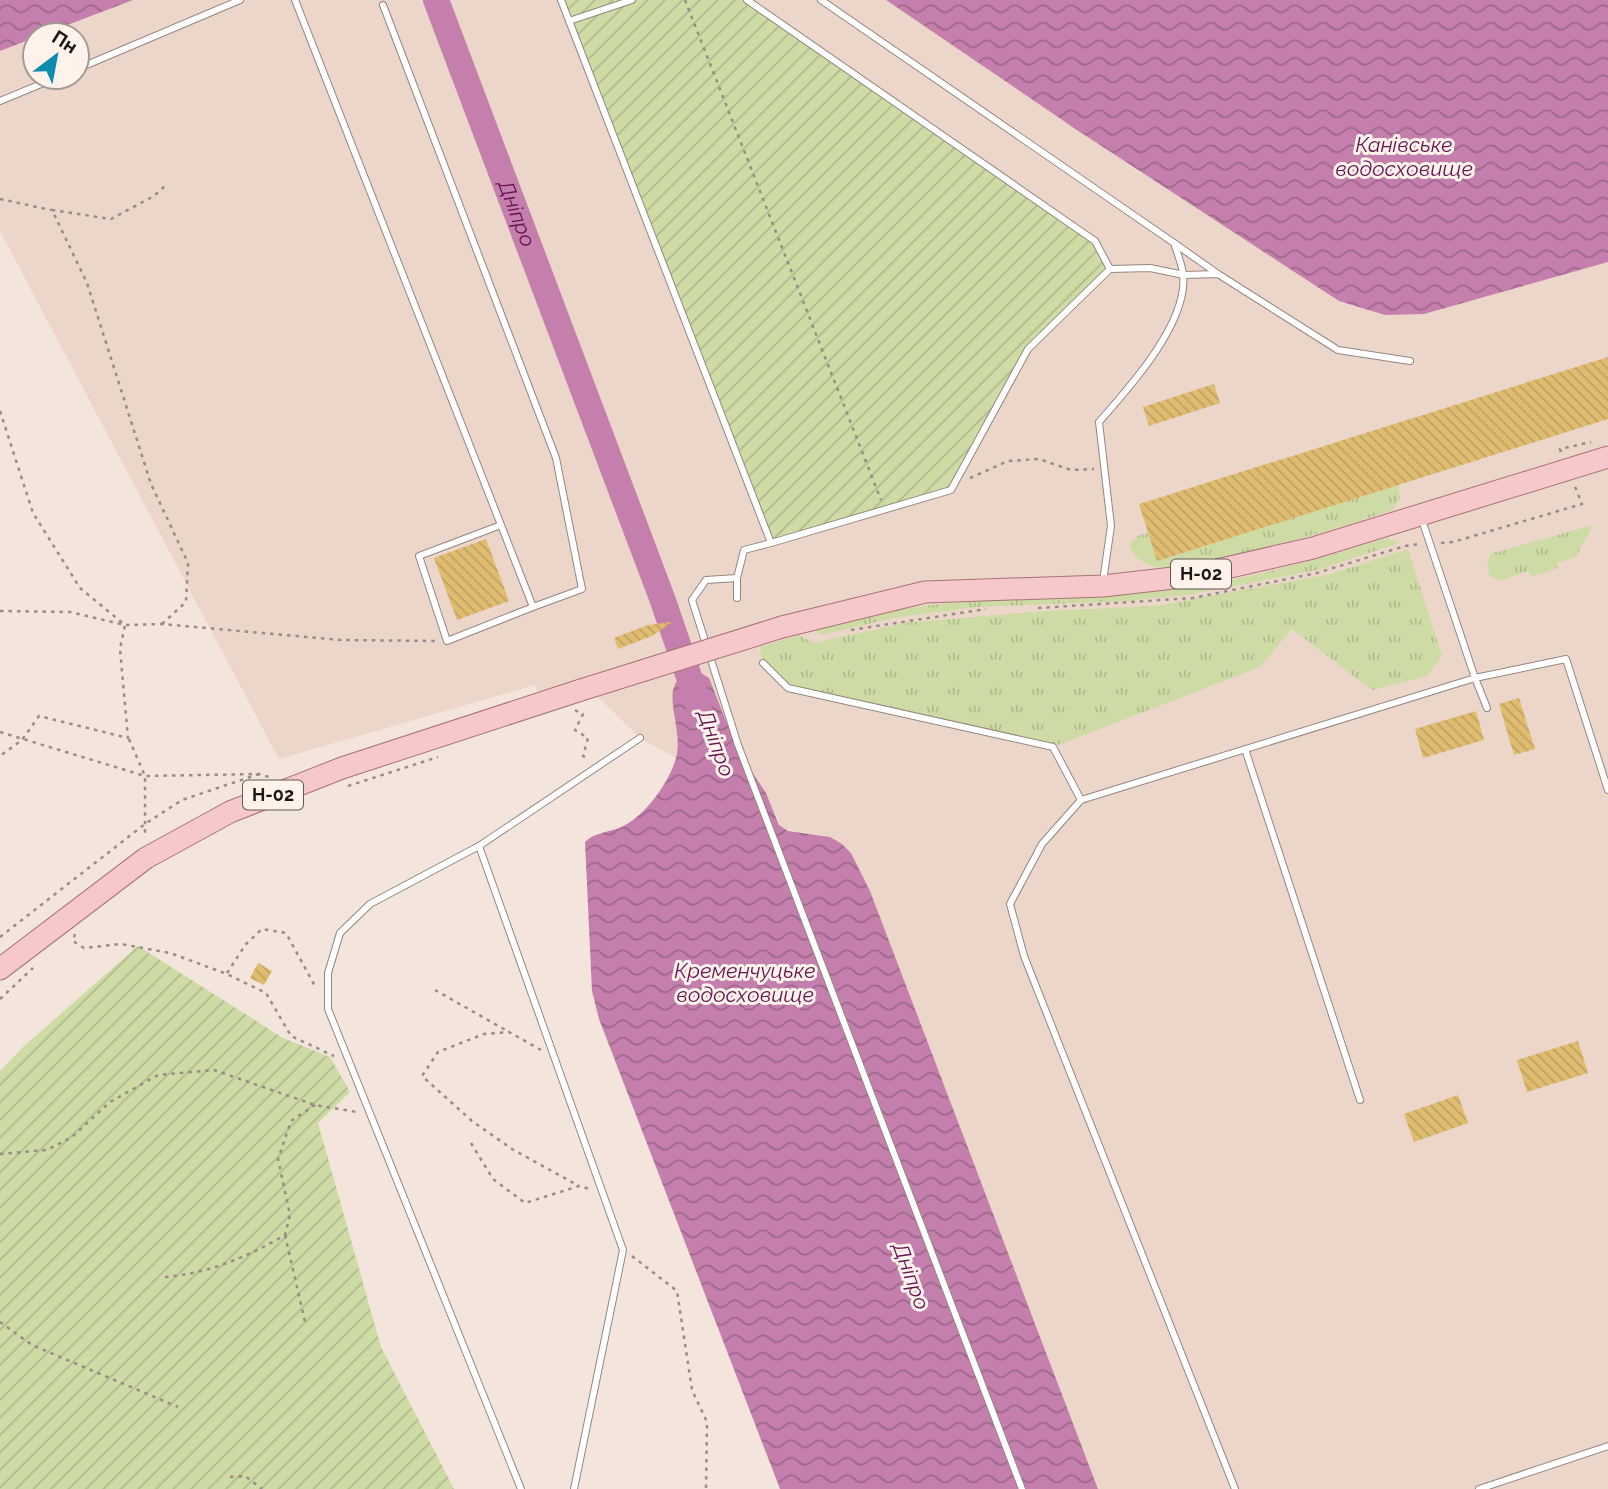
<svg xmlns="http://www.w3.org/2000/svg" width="1608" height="1489" viewBox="0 0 1608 1489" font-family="Raleway,sans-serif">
  <defs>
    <pattern id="grass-tufts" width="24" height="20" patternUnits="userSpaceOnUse" patternTransform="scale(1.75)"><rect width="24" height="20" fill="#cedba5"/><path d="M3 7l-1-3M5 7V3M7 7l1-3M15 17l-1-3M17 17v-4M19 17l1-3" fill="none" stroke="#b0bb8d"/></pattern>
    <pattern id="garden-furrows" width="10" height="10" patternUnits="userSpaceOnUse" patternTransform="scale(1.75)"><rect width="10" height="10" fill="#cedba5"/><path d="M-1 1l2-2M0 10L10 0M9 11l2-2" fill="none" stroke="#b0bb8d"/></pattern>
    <pattern id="water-waves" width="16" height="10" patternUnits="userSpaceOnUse" patternTransform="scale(1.75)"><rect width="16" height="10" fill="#c57fac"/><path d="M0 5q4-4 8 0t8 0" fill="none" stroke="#9f678b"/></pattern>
    <pattern id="building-back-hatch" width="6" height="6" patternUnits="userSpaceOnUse" patternTransform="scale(1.75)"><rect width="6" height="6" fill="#e0bc70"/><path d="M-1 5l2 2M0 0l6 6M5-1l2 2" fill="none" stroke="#c0a160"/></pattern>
  </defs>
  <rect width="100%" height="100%" fill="#f3e4dc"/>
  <polygon fill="#ecd6ca" points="133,0 886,0 1210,217 1424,314 1608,262 1608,1489 1098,1489 870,891 851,853 830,837 782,829 766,793 740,757 673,684 678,731 676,758 640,738 600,699 581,690 541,703 535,685 279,759 0,231 0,51 35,38 35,77 77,77 77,35 45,35"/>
  <g fill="url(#grass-tufts)">
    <path d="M1398,485L1400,497L1393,510C1334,530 1276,546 1215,559C1200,562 1178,570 1162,568C1147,567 1134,558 1129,545L1137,536L1148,533L1157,560Z"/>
    <polygon points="1593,525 1576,557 1557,563 1558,568 1531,577 1528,571 1502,580 1490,577 1487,567 1490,554"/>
    <path d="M1387,538L1399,543L1317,570L1188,595L1127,601L977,607L893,618L822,635L815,631C842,618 874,614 903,609C986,596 1069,598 1153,591C1233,584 1311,562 1387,538Z"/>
    <polygon points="1408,549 1442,656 1427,676 1372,690 1292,629 1260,667 1053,747 788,688 763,663 760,647 799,635 814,643 904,623 1045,611 1156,606 1331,574"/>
  </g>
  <g fill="url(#garden-furrows)">
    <polygon points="561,0 747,0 1095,241 1110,269 1028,349 951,490 771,543"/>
    <polygon points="138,946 283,1038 330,1057 350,1092 318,1123 381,1347 454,1489 0,1489 0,1071 23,1047"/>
  </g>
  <g fill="url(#water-waves)">
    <polygon points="0,0 133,0 0,51"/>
    <polygon points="886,0 1608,0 1608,262 1424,314 1385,315 1339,301 1077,130"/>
    <path d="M696,670L709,678L737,749L766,793L779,825L788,831L830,837L842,844L851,853L870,891L1098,1489H780L599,1019L592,991L585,842C593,833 609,832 619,828C644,818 669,783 676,758C685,721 652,682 696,670Z"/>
  </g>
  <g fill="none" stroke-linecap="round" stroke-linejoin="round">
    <path stroke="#c57fac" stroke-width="26" id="s1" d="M436,0L662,598L699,706"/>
  </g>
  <g fill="url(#building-back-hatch)">
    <polygon points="1608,357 1608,419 1157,561 1139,504"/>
    <polygon points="1214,384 1220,403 1149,426 1143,407"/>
    <polygon points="486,539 509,601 457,620 434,558"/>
    <polygon points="672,622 652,636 618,649 614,638 648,625"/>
    <polygon points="1519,698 1535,749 1514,755 1499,704"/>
    <polygon points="1476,711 1484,740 1423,758 1415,729"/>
    <polygon points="258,963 272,971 264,985 250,978"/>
    <polygon points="1578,1041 1588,1073 1527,1092 1517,1060"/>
    <polygon points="1458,1095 1468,1123 1414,1142 1404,1114"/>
  </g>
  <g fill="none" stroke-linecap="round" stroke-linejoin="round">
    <defs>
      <g id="lane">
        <polyline points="295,0 501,525 533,607 447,641 419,556 501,525"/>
        <polyline points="561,0 771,543 951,490 1028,349 1110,269 1095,241 747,0"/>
        <path d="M821,0L1174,243C1177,253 1182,264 1183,274C1189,322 1129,388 1099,422L1111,526L1103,581"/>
        <polyline points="383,5 556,458 582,589 533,607"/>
        <polyline points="569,21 632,0"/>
        <polyline points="77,69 240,0"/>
        <polyline points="0,101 58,77"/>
        <polyline points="1174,243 1218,274"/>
        <polyline points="1110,269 1150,268 1184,275 1218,274 1338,350 1410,361"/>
        <polyline points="737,578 706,580 692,600 738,745 1022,1489"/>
        <polyline points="737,598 737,578 744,550 771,543"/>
        <polyline points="763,663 788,688 1053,747 1081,800"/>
        <polyline points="1487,708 1475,678 1566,659 1608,790"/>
        <polyline points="1245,749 1360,1100"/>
        <polyline points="479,846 623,1250 574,1489"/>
        <polyline points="521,1489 328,1009 328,973 340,933 370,904 479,846 640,738"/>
        <polyline points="1235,1489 1024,956 1010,904 1042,844 1081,800 1475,678 1421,517"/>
        <polyline points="1479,1489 1608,1446"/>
      </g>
      <g id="primary">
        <polyline points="782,627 925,592 1103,586 1191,576 1313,548 1608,457"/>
        <polyline points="0,969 146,858 230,812 342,768 581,690"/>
      </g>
    </defs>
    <use href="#lane" stroke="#94877f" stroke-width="8"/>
    <use href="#primary" stroke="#a77374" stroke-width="23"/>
    <g stroke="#978c86" stroke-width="2.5" stroke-dasharray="3.5 5" stroke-linecap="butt">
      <polyline points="685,0 881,500"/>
      <polyline points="0,199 51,210"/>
      <polyline points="0,411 33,513 80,588 125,625 162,624 341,640 437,641"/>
      <polyline points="1561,452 1560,449 1591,442"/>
      <polyline points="970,478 1008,461 1039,459 1071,470 1094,469"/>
      <polyline points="1441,543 1453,542 1582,504 1574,484"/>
      <polyline points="1038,608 1193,598 1317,573 1405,546 1420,544"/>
      <polyline points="0,611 70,612 125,625 120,649 128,738 39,716 22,740 0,756"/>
      <polyline points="162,624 186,602 188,563 151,484 87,283 52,210 111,219 154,196 166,185"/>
      <polyline points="851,630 986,609"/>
      <polyline points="575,710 583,714 575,730 588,738 583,756 589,760"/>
      <polyline points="0,732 145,776 259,774 269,777"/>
      <polyline points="129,739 145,776 145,837"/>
      <polyline points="348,786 438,757"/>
      <polyline points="75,934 73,941 84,948 121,944 170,953 227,974 266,993 291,1036 334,1056"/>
      <polyline points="0,937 145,824 182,800 259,774"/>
      <polyline points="227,973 246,944 262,929 286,933 316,988"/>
      <polyline points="435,990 509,1032"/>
      <polyline points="0,999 33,968"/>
      <polyline points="541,1050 509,1032 484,1034 438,1052 422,1076 472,1121 512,1149 579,1186"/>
      <polyline points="471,1143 493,1179 525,1203 579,1186 590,1189"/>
      <polyline points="0,1154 47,1150 72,1137 110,1102 158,1075 214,1070 315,1105 357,1112"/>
      <polyline points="285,1235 306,1326"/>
      <polyline points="632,1256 677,1291 692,1390 707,1422 706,1489"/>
      <path d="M165,1277C210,1273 247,1257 285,1235L290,1215L278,1159L291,1121L315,1105"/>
      <polyline points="0,1322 32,1345 178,1407"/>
      <polyline points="230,1477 245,1476 262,1489"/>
    </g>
    <use href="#lane" stroke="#fff" stroke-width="6"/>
    <use href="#primary" stroke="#f7c8cb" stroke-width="21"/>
    <defs>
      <polyline id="primary-bridge" points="581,690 782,627"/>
    </defs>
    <use href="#primary-bridge" stroke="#a77374" stroke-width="23" stroke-linecap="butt"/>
    <use href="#primary-bridge" stroke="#f7c8cb" stroke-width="21"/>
  </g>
  <g text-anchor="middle" stroke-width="6" stroke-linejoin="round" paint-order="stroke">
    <g fill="#fef2eb" stroke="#605954" stroke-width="2">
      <rect x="1171" y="559.5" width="60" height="29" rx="5"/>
      <rect x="243" y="780.5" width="60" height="29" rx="5"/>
    </g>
    <g font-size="18" font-weight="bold" fill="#1c1714">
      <text x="1201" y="580">Н-02</text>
      <text x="273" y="801">Н-02</text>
    </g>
    <g font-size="21" font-style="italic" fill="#65124f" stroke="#fef2eb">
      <text x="1404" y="152">Канівське<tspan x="1404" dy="24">водосховище</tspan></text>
      <text dy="7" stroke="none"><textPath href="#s1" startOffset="228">Дніпро</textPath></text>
      <text transform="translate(716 743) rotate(70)" y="7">Дніпро</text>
      <text x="745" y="978">Кременчуцьке<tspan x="745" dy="24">водосховище</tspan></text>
      <text transform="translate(911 1276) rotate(70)" y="7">Дніпро</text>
    </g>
  </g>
  <g transform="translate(56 56) rotate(32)"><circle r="33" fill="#fef2eb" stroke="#a49a95" stroke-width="2"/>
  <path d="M0-5L12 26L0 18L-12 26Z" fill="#0f8dae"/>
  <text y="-10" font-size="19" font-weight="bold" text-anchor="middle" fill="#1c1714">Пн</text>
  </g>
</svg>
